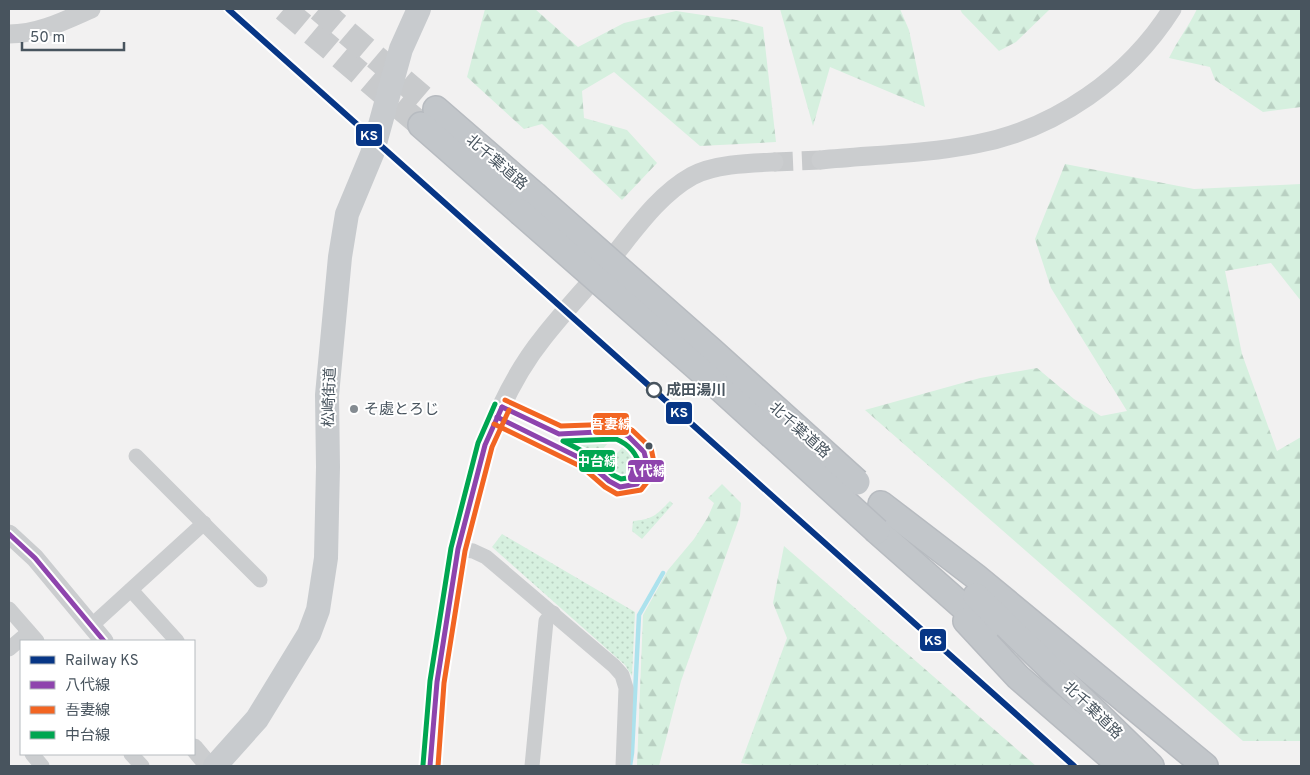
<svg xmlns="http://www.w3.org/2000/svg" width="1310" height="775" viewBox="0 0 1310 775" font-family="Overpass,'Noto Sans JP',sans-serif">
  <defs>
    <pattern id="grass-dots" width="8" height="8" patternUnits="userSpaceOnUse" patternTransform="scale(1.25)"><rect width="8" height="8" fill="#d6f0df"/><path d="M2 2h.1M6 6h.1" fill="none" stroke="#b9d0c2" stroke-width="1.8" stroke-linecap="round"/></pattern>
    <pattern id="forest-firs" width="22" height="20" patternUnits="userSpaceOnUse" patternTransform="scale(1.25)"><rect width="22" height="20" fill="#d6f0df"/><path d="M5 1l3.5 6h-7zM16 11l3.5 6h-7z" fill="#b9d0c2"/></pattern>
  </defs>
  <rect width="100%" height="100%" fill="#f2f1f1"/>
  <g fill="url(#grass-dots)">
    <polygon points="615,435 595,458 577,444 579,439"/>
    <path d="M626,443L637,454L640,464L632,477C619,481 614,475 605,467Z"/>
    <path d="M670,501L673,504L642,539L632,531L633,521C654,519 656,515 670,501Z"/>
    <polygon points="502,534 635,612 632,676 625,665 492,547"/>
  </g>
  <g fill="url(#forest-firs)">
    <polygon points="485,9 535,9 578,47 624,23 676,11 736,20 763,27 776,142 700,146 614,72 582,91 584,118 627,130 657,163 622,200 542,124 524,129 467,77"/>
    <polygon points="780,9 900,9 909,30 925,107 830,67 813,126"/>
    <polygon points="960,9 1050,9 1016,42 999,51 962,13"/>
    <path d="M1197,9H1301V107L1263,112L1215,80L1210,67L1169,58C1177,41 1189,26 1197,9Z"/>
    <polygon points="1065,164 1194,189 1301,184 1301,301 1271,263 1225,271 1242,354 1277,451 1301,437 1301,741 1243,741 865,410 980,378 1037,368 1074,399 1101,416 1127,411 1051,288 1035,239"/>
    <polygon points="722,484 741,503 740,516 681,681 659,766 637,766 643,615 668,570 694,539 708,517 714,503 708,498"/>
    <polygon points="784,546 1036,766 760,766 741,763 787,638 773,603"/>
  </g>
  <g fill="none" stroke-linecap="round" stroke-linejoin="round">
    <polyline stroke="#ace2ed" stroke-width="4.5" points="630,766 632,753 639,615 663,573"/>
    <polyline stroke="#c8cacc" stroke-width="19" stroke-dasharray="19 9" stroke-linecap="butt" points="774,162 821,160"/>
    <g stroke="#c8cacc" stroke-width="25" stroke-dasharray="25 12" stroke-linecap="butt">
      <polyline points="284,9 421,125"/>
      <polyline points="319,9 436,109"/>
    </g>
    <defs>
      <g id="trunk">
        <polyline points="436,109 535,195"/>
        <polyline points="421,125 520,212"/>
        <polyline points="881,504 975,576 1205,766"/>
        <polyline points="877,531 987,628"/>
        <polyline points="976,596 1151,766"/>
        <polyline points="966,621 1018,677 1121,766"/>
      </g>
    </defs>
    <use href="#trunk" stroke="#b7bbc0" stroke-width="28"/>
    <g stroke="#cbcdcf" stroke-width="15">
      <polyline points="136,456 260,580"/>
      <polyline points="458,549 473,551 486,557 614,666 622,675 626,688 623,766"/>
      <polyline points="131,590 177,641"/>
      <polyline points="9,609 37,641"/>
      <polyline points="91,626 204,523"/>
      <polyline points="9,649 29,632"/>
      <polyline points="32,754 42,766"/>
      <polyline points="131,754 142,766"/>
      <polyline points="532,766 546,621 553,613"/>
    </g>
    <g stroke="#cbcdcf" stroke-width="19">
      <path d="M9,34C38,34 64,21 91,9"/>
      <path d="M821,160C872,155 925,154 976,144C1056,129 1129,77 1172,9"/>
      <polyline points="9,534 35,558 104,641"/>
      <polyline points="194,748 209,766"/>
      <path d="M430,766L437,682L458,549L485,445C499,408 518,369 543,338C564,311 588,286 610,260C634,231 658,195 692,176C714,164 750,163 774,162"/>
    </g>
    <polyline stroke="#c8cbce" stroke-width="24" points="215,766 257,719 309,634 318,610 326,558 328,467 327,395 340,257 347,214 372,154 401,49 419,9"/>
    <use href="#trunk" stroke="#c2c6ca" stroke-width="25"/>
    <defs>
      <g id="trunk-bridge">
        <polyline points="535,195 712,351 857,482"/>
        <polyline points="520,212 701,371 877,531"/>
      </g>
    </defs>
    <use href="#trunk-bridge" stroke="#b7bbc0" stroke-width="28" stroke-linecap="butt"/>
    <use href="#trunk-bridge" stroke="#c2c6ca" stroke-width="25"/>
    <defs>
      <g id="bus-1">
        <polyline points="497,417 586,461 609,481 620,487 637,484 648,468 644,452 628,436 617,431 559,434 502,407"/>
        <polyline points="9,534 35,558 104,641"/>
        <polyline points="430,766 437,682 458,549 485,445 502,407"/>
      </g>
      <g id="bus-2">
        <polyline points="494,424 582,467 605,487 617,494 641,490 655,472 655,467 651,448 632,430 617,424 561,426 505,400"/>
        <polyline points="438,766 444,683 465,551 492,447 509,410"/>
      </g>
      <g id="bus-3">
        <path d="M616,439C628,444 637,453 640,467L633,477L621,479L613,475L590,455L563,441Z"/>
        <polyline points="423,765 430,681 451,548 478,443 495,404"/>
      </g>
    </defs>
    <use href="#bus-1" stroke="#fff" stroke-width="9"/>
    <use href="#bus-2" stroke="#fff" stroke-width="9"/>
    <use href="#bus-3" stroke="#fff" stroke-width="9"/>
    <use href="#bus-1" stroke="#8e44ad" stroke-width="5"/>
    <use href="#bus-2" stroke="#f26522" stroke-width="5"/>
    <use href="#bus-3" stroke="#00a651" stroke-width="5"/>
    <defs>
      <polyline id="rail-1" points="228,9 1074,766"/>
    </defs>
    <use href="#rail-1" stroke="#fff" stroke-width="10"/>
    <use href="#rail-1" stroke="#073686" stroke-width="6"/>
  </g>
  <circle fill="#fff" stroke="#48545e" stroke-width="2.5" cx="654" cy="390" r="7"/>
  <circle fill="#848b91" stroke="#fff" stroke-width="2" cx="354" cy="409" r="5"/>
  <circle fill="#48545e" stroke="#fff" stroke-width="2" cx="649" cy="446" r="4.5"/>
  <g text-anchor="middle" stroke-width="4" stroke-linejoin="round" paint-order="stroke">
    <g font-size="15" fill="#48545e" stroke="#fff">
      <text transform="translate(497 162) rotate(41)" y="5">北千葉道路</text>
      <text transform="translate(329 397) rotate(-88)" y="5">松崎街道</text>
      <text transform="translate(800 430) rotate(42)" y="5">北千葉道路</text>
      <text transform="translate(1093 710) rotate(44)" y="5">北千葉道路</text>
    </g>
    <g font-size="15" font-weight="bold" fill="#48545e" stroke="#fff" text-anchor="start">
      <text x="666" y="395">成田湯川</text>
    </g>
    <g font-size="15" fill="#48545e" stroke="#fff" text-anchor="start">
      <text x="364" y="414">そ處とろじ</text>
    </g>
  </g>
  <g stroke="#fff" stroke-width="2">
    <rect x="355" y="123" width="28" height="24" rx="5" fill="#073686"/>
    <rect x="665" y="401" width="28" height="24" rx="5" fill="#073686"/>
    <rect x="592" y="412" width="38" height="24" rx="5" fill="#f26522"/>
    <rect x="578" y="449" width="38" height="24" rx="5" fill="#00a651"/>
    <rect x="627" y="459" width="38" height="24" rx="5" fill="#8e44ad"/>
    <rect x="919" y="628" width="28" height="24" rx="5" fill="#073686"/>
  </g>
  <g font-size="14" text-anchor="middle" font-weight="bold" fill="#fff">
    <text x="369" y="140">KS</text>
    <text x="679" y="417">KS</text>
    <text x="611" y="429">吾妻線</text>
    <text x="597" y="466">中台線</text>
    <text x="646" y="476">八代線</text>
    <text x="933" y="645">KS</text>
  </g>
  <rect width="1310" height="775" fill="none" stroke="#48545e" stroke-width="20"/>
  <rect x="20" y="640" width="175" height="115" fill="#ffffff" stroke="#b6bbbf"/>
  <rect x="30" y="656" width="25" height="8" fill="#073686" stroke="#b6bbbf"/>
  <text x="65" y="665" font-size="15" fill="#48545e">Railway KS</text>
  <rect x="30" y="681" width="25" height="8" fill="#8e44ad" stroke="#b6bbbf"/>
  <text x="65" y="690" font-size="15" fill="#48545e">八代線</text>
  <rect x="30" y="706" width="25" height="8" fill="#f26522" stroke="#b6bbbf"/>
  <text x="65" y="715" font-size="15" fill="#48545e">吾妻線</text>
  <rect x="30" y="731" width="25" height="8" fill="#00a651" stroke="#b6bbbf"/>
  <text x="65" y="740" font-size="15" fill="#48545e">中台線</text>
  <path d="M22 42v8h102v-8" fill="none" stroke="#48545e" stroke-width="2.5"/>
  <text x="30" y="42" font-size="15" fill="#48545e" stroke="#ffffff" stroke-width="4" paint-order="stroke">50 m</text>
</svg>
